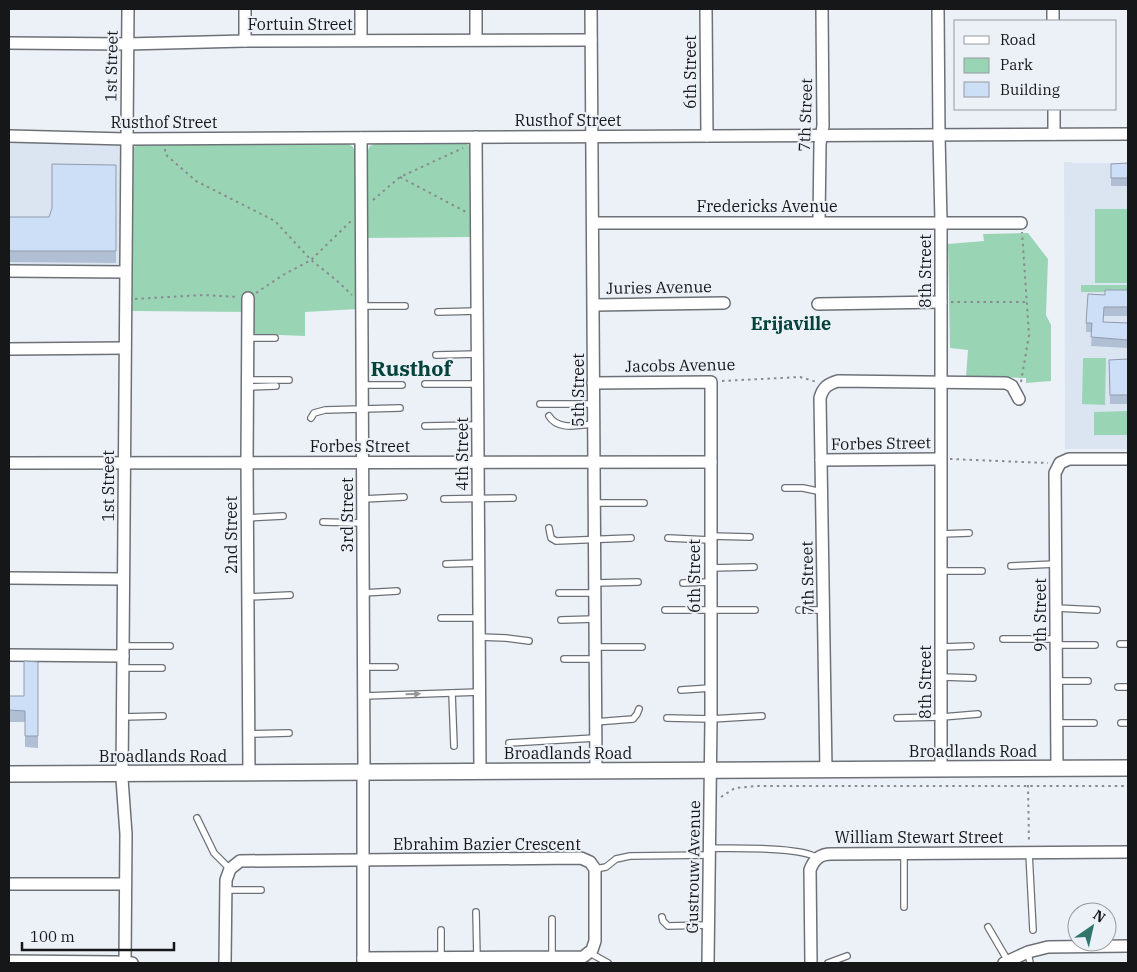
<svg xmlns="http://www.w3.org/2000/svg" width="1137" height="972" viewBox="0 0 1137 972" font-family="'IBM Plex Serif',serif">
  <rect width="100%" height="100%" fill="#ecf1f8"/>
  <g fill="#dbe5f2">
    <polygon points="9,136 126,138 125,272 9,270"/>
    <polygon points="1064,162 1072,162 1073,163 1128,163 1128,449 1065,449"/>
  </g>
  <g fill="#99d5b5">
    <polygon points="378,143 465,143 470,146 472,237 365,238 366,154 370,146"/>
    <polygon points="347,144 352,146 356,151 358,309 305,312 305,336 252,334 251,312 132,311 132,151 135,146 139,145"/>
    <rect x="1095" y="209" width="33" height="74"/>
    <polygon points="1028,233 1048,259 1046,315 1051,325 1051,381 1026,383 1026,378 966,376 968,350 950,348 948,244 984,241 983,234"/>
    <rect x="1081" y="285" width="47" height="7"/>
    <polygon points="1083,358 1106,358 1105,405 1082,404"/>
    <polygon points="1128,411 1128,435 1094,435 1094,412"/>
  </g>
  <g fill="none" stroke-linecap="round" stroke-linejoin="round">
    <defs>
      <g id="service">
        <polyline points="362,306 405,306"/>
        <polyline points="438,312 477,311"/>
        <polyline points="248,338 275,338"/>
        <polyline points="436,355 478,354"/>
        <polyline points="248,380 289,380"/>
        <polyline points="425,384 478,384"/>
        <polyline points="362,385 402,385"/>
        <polyline points="248,387 276,386"/>
        <polyline points="540,404 594,404"/>
        <path d="M549,416C558,431 579,425 594,424"/>
        <polyline points="311,418 314,413 325,410 400,408"/>
        <polyline points="425,426 478,425"/>
        <polyline points="785,488 803,488 822,492"/>
        <polyline points="363,499 404,497"/>
        <polyline points="444,499 513,498"/>
        <polyline points="595,503 644,503"/>
        <polyline points="247,518 283,516"/>
        <polyline points="323,522 363,523"/>
        <polyline points="549,528 551,538 556,541 631,538"/>
        <polyline points="941,534 969,533"/>
        <polyline points="710,536 750,537"/>
        <polyline points="668,538 710,540"/>
        <polyline points="446,564 479,563"/>
        <polyline points="1011,566 1056,564"/>
        <polyline points="710,568 754,567"/>
        <polyline points="941,571 982,571"/>
        <polyline points="595,583 638,582"/>
        <polyline points="683,583 710,582"/>
        <polyline points="363,593 397,591"/>
        <polyline points="559,593 595,593"/>
        <polyline points="248,597 290,595"/>
        <polyline points="1056,608 1097,610"/>
        <polyline points="665,610 755,610"/>
        <polyline points="799,610 824,610"/>
        <polyline points="441,618 479,618"/>
        <polyline points="561,620 595,619"/>
        <polyline points="479,637 506,638 529,641"/>
        <polyline points="1003,639 1057,639"/>
        <polyline points="1120,644 1128,644"/>
        <polyline points="1057,645 1095,645"/>
        <polyline points="123,646 170,646"/>
        <polyline points="595,647 642,647"/>
        <polyline points="942,647 971,646"/>
        <polyline points="564,659 595,659"/>
        <polyline points="364,667 395,667"/>
        <polyline points="123,668 162,668"/>
        <polyline points="942,677 973,678"/>
        <polyline points="1057,681 1088,681"/>
        <polyline points="1118,687 1128,687"/>
        <polyline points="681,690 711,688"/>
        <polyline points="452,693 454,746"/>
        <polyline points="364,696 480,692"/>
        <polyline points="122,717 163,716"/>
        <polyline points="667,718 711,719 762,716"/>
        <polyline points="897,718 942,717 978,714"/>
        <polyline points="595,722 633,719 637,714 639,709"/>
        <polyline points="1057,723 1094,723"/>
        <polyline points="1121,723 1128,723"/>
        <polyline points="249,734 289,733"/>
        <polyline points="509,743 595,738"/>
        <polyline points="197,818 214,853 230,869"/>
        <path d="M710,848C734,849 799,846 818,858"/>
        <polyline points="904,853 904,907"/>
        <polyline points="1029,853 1033,930"/>
        <polyline points="595,869 606,867 616,859 630,856 710,855"/>
        <polyline points="226,890 261,890"/>
        <polyline points="476,912 477,958"/>
        <polyline points="662,917 663,921 668,926 709,925"/>
        <polyline points="552,919 552,958"/>
        <polyline points="988,927 1008,961"/>
        <polyline points="441,930 441,958"/>
        <polyline points="1028,952 1030,963"/>
        <polyline points="590,953 608,963"/>
        <polyline points="828,963 847,956"/>
      </g>
      <g id="minor">
        <polyline points="245,9 245,41"/>
        <polyline points="361,9 361,40"/>
        <polyline points="476,9 476,39"/>
        <polyline points="591,9 596,771"/>
        <polyline points="706,9 707,136"/>
        <polyline points="938,9 939,135 941,222 941,769"/>
        <polyline points="1053,9 1053,21"/>
        <polyline points="9,43 127,44 245,41 591,40"/>
        <polyline points="1054,109 1054,134"/>
        <polyline points="9,136 126,139 1128,134"/>
        <polyline points="476,137 480,771"/>
        <polyline points="361,138 364,764 363,781 363,963"/>
        <polyline points="819,222 820,144 823,126 822,9"/>
        <polyline points="593,223 1021,223"/>
        <polyline points="9,271 125,272"/>
        <polyline points="248,298 247,462 249,773"/>
        <polyline points="818,304 941,302"/>
        <polyline points="594,305 724,303"/>
        <polyline points="9,349 125,348"/>
        <polyline points="593,383 711,382 711,719 708,963"/>
        <polyline points="821,460 940,459"/>
        <polyline points="9,463 711,462"/>
        <polyline points="9,578 123,579"/>
        <polyline points="9,655 123,656"/>
        <polyline points="1057,768 1055,473 1060,463 1069,459 1128,459"/>
        <path d="M826,770L820,398C823,387 828,384 838,381L1006,383L1012,386L1019,399"/>
        <polyline points="9,884 125,884"/>
        <polyline points="9,961 116,962 132,963"/>
        <polyline points="125,963 126,834 122,779 128,9"/>
        <polyline points="225,963 226,880 230,869 240,861 581,858 590,862 595,869 595,941 592,950 583,957 363,958"/>
        <path d="M811,963L810,870C814,859 820,854 831,854L1128,852"/>
        <polyline points="1004,963 1028,952 1048,947 1128,946"/>
      </g>
      <polyline id="secondary" points="9,774 1128,768"/>
    </defs>
    <use href="#service" stroke="#6d7177" stroke-width="8"/>
    <use href="#minor" stroke="#6d7177" stroke-width="14"/>
    <use href="#secondary" stroke="#6d7177" stroke-width="18"/>
    <g stroke="#888b90" stroke-width="2" stroke-dasharray="2.5 4" stroke-linecap="butt">
      <polyline points="165,149 165,154 196,181 275,221 311,260 335,279 352,295"/>
      <polyline points="400,177 466,212"/>
      <polyline points="373,200 400,177 463,148"/>
      <polyline points="256,293 283,275 311,260 351,221"/>
      <polyline points="135,299 204,295 238,297"/>
      <polyline points="951,302 1026,302"/>
      <polyline points="722,381 800,377 817,382"/>
      <polyline points="1021,382 1029,335 1022,232"/>
      <polyline points="950,459 1048,463"/>
      <polyline points="1028,785 1029,843"/>
      <polyline points="721,797 735,788 757,786 1128,786"/>
    </g>
    <use href="#service" stroke="#fff" stroke-width="5.5"/>
    <use href="#minor" stroke="#fff" stroke-width="11"/>
    <use href="#secondary" stroke="#fff" stroke-width="15"/>
  </g>
  <g fill="#b0bfd4">
    <polygon points="1128,163 1128,186 1111,186 1111,164"/>
    <polygon points="116,165 116,263 9,262 9,217 49,217"/>
    <polygon points="1128,290 1128,316 1104,316 1103,322 1128,323 1128,348 1091,346 1092,332 1086,332 1086,323 1105,295"/>
    <polygon points="1128,359 1128,404 1110,404 1109,360"/>
    <polygon points="38,662 38,748 25,747 25,722 9,722 9,696 24,696"/>
  </g>
  <g fill="#cddef7" stroke="#909bad">
    <polygon points="1128,163 1128,178 1111,178 1111,164"/>
    <polygon points="52,164 116,165 116,251 9,251 9,217 49,217 52,208"/>
    <polygon points="1105,290 1128,290 1128,307 1104,307 1103,322 1128,323 1128,340 1091,337 1092,323 1086,323 1088,294 1105,295"/>
    <polygon points="1128,359 1128,395 1110,395 1109,360"/>
    <polygon points="24,661 38,662 38,736 25,736 25,711 9,710 9,696 24,696"/>
  </g>
  <defs><path id="oneway-solid" d="M-6-.8H1V-3.2L6.5 0L1 3.2V.8H-6Z" transform="scale(1.25)"/></defs>
  <use fill="#969798" href="#oneway-solid" transform="translate(413 694) rotate(-1)"/>
  <g text-anchor="middle" stroke-width="4" stroke-linejoin="round" paint-order="stroke">
    <g font-size="16" fill="#151719" stroke="#ecf1f8">
      <text x="300" y="30">Fortuin Street</text>
      <text transform="translate(111 66) rotate(-89)" y="6">1st Street</text>
      <text transform="translate(690 72) rotate(-90)" y="6">6th Street</text>
      <text transform="translate(805 115) rotate(-88)" y="6">7th Street</text>
      <text x="568" y="126">Rusthof Street</text>
      <text x="164" y="128">Rusthof Street</text>
      <text x="767" y="212">Fredericks Avenue</text>
      <text transform="translate(925 271) rotate(-90)" y="6">8th Street</text>
      <text transform="translate(659 287) rotate(-1)" y="6">Juries Avenue</text>
      <text transform="translate(680 365) rotate(-1)" y="6">Jacobs Avenue</text>
      <text transform="translate(578 390) rotate(-90)" y="6">5th Street</text>
      <text transform="translate(881 443) rotate(-1)" y="6">Forbes Street</text>
      <text x="360" y="452">Forbes Street</text>
      <text transform="translate(462 454) rotate(-90)" y="6">4th Street</text>
      <text transform="translate(108 486) rotate(-90)" y="6">1st Street</text>
      <text transform="translate(347 515) rotate(-90)" y="6">3rd Street</text>
      <text transform="translate(231 535) rotate(-90)" y="6">2nd Street</text>
      <text transform="translate(694 576) rotate(-90)" y="6">6th Street</text>
      <text transform="translate(807 578) rotate(-91)" y="6">7th Street</text>
      <text transform="translate(1040 615) rotate(-90)" y="6">9th Street</text>
      <text transform="translate(925 682) rotate(-90)" y="6">8th Street</text>
      <text x="973" y="757">Broadlands Road</text>
      <text x="568" y="759">Broadlands Road</text>
      <text x="163" y="762">Broadlands Road</text>
      <text x="919" y="843">William Stewart Street</text>
      <text x="487" y="850">Ebrahim Bazier Crescent</text>
      <text transform="translate(693 867) rotate(-89)" y="6">Gustrouw Avenue</text>
    </g>
    <g font-size="18" font-weight="bold" fill="#02423a" stroke="#ecf1f8">
      <text x="791" y="330">Erijaville</text>
    </g>
    <g font-size="21" font-weight="bold" fill="#02423a" stroke="#ecf1f8">
      <text x="411" y="376">Rusthof</text>
    </g>
  </g>
  <rect width="1137" height="972" fill="none" stroke="#151719" stroke-width="20"/>
  <rect x="954" y="20" width="162" height="90" fill="#ecf1f8" stroke="#969a9f"/>
  <rect x="964" y="36" width="25" height="8" fill="#ffffff" stroke="#969a9f"/>
  <text x="1000" y="45" font-size="15" fill="#151719">Road</text>
  <rect x="964" y="58" width="25" height="15" fill="#99d5b5" stroke="#969a9f"/>
  <text x="1000" y="70" font-size="15" fill="#151719">Park</text>
  <rect x="964" y="82" width="25" height="15" fill="#cddef7" stroke="#969a9f"/>
  <text x="1000" y="95" font-size="15" fill="#151719">Building</text>
  <g transform="translate(1092 927) rotate(34)"><circle r="24" fill="#ecf1f8" stroke="#969a9f"/>
  <path d="M0-4L9 19L0 12L-9 19Z" fill="#30766c"/>
  <text y="-8" font-size="14" font-weight="bold" text-anchor="middle" fill="#151719">N</text>
  </g>
  <path d="M22 942v8h152v-8" fill="none" stroke="#151719" stroke-width="2.5"/>
  <text x="30" y="942" font-size="15" fill="#151719" stroke="#ecf1f8" stroke-width="4" paint-order="stroke">100 m</text>
</svg>
